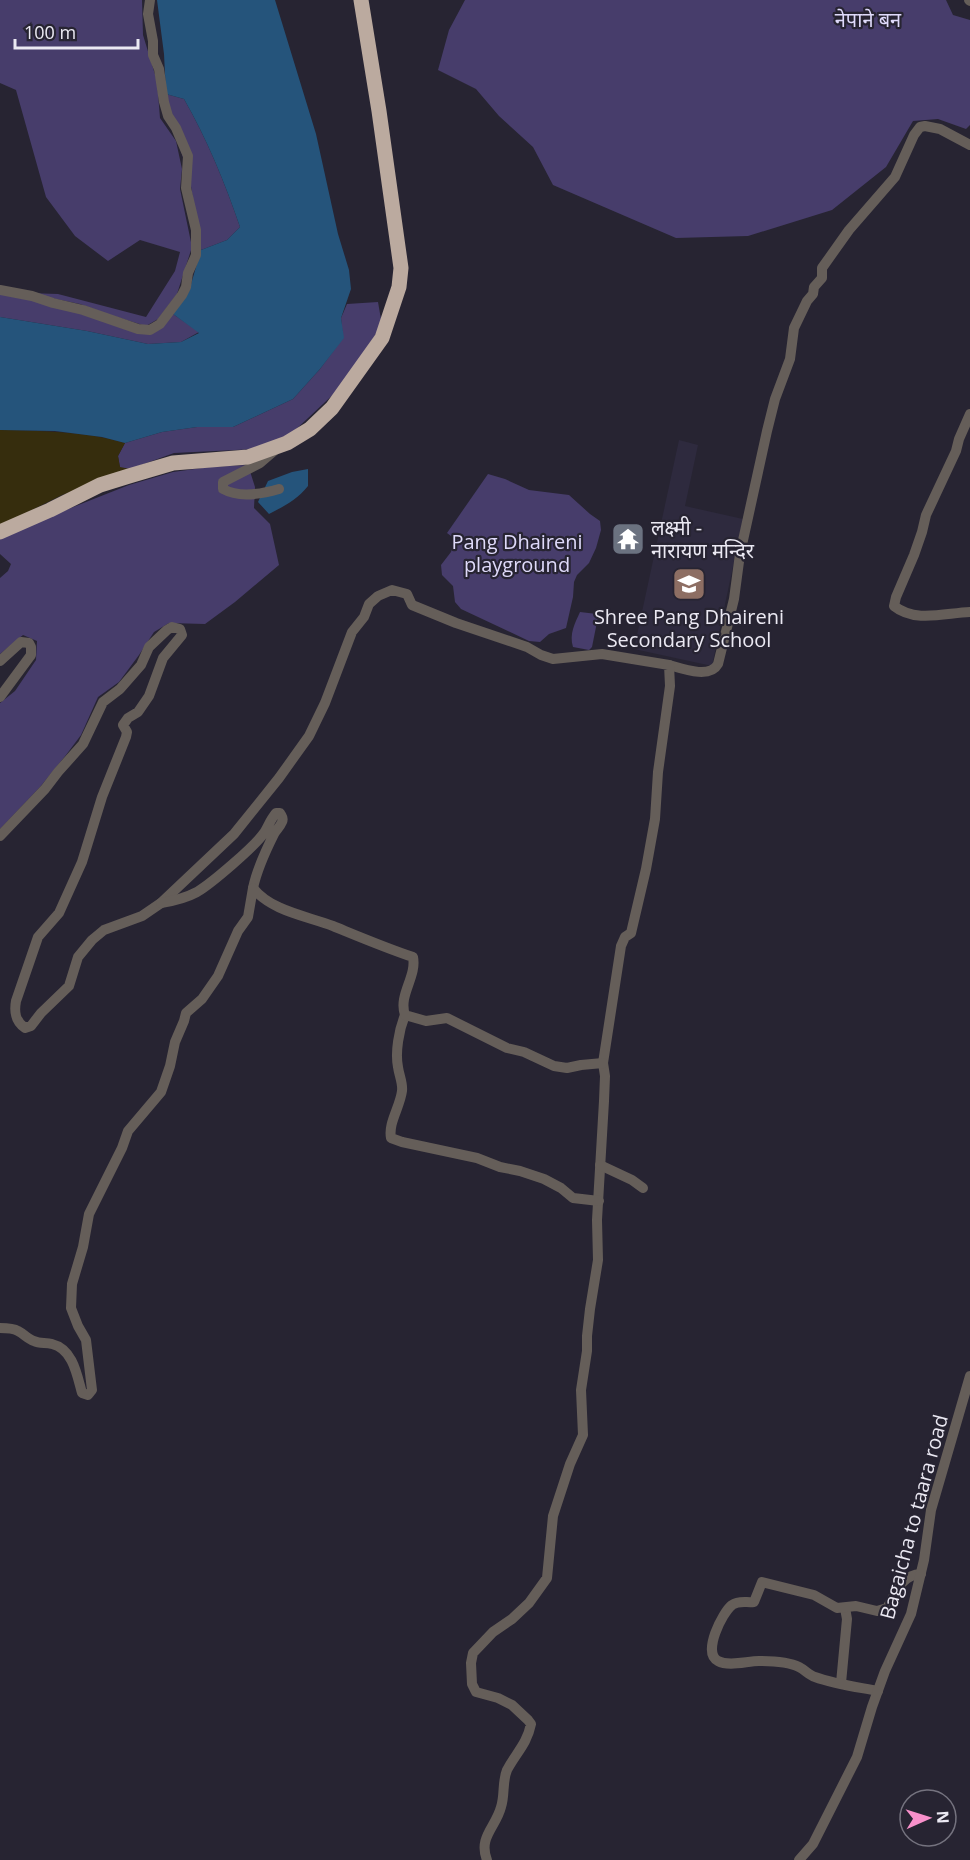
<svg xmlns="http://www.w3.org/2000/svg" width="970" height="1860" viewBox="0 0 970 1860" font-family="'Open Sans','Noto Sans Devanagari',sans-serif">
  <rect width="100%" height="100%" fill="#272432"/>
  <polygon fill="#2e2a3e" points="679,440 698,445 685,506 743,519 712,666 634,649"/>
  <g fill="#473d6b">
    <polygon points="0,0 142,0 143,35 157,81 160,118 176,141 182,169 180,189 192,247 177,294 158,319 146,326 107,314 80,304 27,293 58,294 146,317 175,271 180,252 140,240 108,261 75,236 46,197 16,90 0,83"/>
    <polygon points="465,0 946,0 953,15 970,20 970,125 966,129 938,119 913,121 886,167 832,210 748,236 676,238 553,185 533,147 499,116 476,89 438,70 449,30"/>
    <path d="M166,94L184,99C207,139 225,183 240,227L227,240L201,250L190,180L169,112Z"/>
    <polygon points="0,294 41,302 149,334 173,314 199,332 181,342 148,344 87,331 0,317"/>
    <polygon points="378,302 382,325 339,389 291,434 256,449 174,453 130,469 120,468 118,456 125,443 162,432 197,427 233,427 293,399 320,369 343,338 341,318 347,304"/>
    <polygon points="248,465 255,487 254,508 270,524 279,565 235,602 205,624 169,623 154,632 139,655 119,682 98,697 81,735 66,755 40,787 0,829 0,703 15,691 36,660 37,641 23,635 0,654 0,578 8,571 11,564 0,554 0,536 129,485 173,472 209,467"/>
    <polygon points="488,474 505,479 529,490 569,495 590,514 600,521 601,530 596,548 589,563 577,575 574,582 573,597 566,628 549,634 540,642 529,641 461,609 455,602 453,586 442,575 441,565 451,552 455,539 447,533"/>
    <path d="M580,612L597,614L598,617L592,647L589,650L573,647C569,634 575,623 580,612Z"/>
  </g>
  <path fill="#362d0d" d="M0,430C43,431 84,431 125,443L118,456L120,467L130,469L62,495L0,526Z"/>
  <g fill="#25547b">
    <path d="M157,0H275L316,134L338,234L349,270L351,289L341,318L344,338L320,369L293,399L233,427H197L162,432L125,443L102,437L55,431L0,430V317L87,331L148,344L181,342L199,333L173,314L189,291L201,250L227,240L240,227C225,183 207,139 184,99L166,94L164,54Z"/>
    <path d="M308,469V486C297,500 284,506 269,514L258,502L268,481L292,472Z"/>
  </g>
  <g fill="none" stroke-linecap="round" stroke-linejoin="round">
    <g stroke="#655e59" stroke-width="10">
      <polyline points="969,0 970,1"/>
      <polyline points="0,290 32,296 53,303 83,310 138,329 150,330 160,324 182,295 186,287 188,273 196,255 196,230 186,188 188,156 176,128 168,116 164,102 159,69 153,55 153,41 148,14 150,0"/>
      <path d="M970,414L959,439L956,451L926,515L922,532L914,555L896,597L894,606C915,623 945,613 970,612"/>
      <path d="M274,451L260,463L223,482V489C239,498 262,494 279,489"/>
      <polyline points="0,661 21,642 29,643 31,647 31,655 0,697"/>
      <path d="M669,665C683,669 710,679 718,664L734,599L740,554L767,431L775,399L790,359L794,328L807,301L813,294L814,287L822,278V268L849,230L895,177L914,135L920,127L925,126L940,129L970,145"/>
      <path d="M0,836L45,789L58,772L83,744L103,702L120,689L141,665L149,647L167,630L172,627L180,629L182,635L163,658L149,696L138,712L128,718L123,725L127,732L126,737L102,797L82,862L59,913L38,937L16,1001C14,1012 15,1021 25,1028L31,1026L41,1013L69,986L78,957L92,940L104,930L142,916L161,903L234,834L279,778L309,736L325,703L352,632L364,617L369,604L378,596L392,590L407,594L412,605L456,623L527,647L541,655L553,659L602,654L669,665L670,686L658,772L655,819L646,869L631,933L625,937L621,946L603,1063L605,1076L604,1101L597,1220L598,1260L590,1309L587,1336V1351L581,1390L583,1435L570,1464L553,1516L547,1578L529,1603L512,1619L493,1632L473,1653L471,1663L472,1684L476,1692L498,1698L512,1705L528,1720L531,1724C527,1744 516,1753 507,1770C502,1782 505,1795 501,1807C496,1827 478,1837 487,1860"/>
      <path d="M161,903C173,901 186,898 197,892C212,883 254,847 264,833C268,827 270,820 276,813H280C282,817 284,818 282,822C280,827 276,830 274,834C265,852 257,869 253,888"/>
      <path d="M405,1015C399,1030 395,1052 398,1067C399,1075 403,1083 402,1091C400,1107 388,1123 391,1138L402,1142L477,1158L500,1167L520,1171L544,1179L561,1188L573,1198L599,1201"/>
      <polyline points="600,1165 632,1180 643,1188"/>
      <path d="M0,1328C6,1328 13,1328 18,1331C24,1334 28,1339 34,1341C40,1344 46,1342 52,1344C73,1349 77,1375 82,1393L88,1395L92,1390L86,1340L78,1326L71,1308L72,1284L83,1247L89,1214L122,1148L128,1131L161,1092L170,1066L175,1042L184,1021L186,1013L202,999L218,976L238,931L248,917L253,888C271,911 307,916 333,926C360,937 386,948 413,957C417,977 398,995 405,1015L426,1021L447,1018L507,1048L524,1052L554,1066L567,1068L581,1065L603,1063"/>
      <polyline points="841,1683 847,1619 845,1608"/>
      <path d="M878,1691C857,1687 834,1684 815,1677C809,1675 805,1670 799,1667C789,1662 771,1661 759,1661C747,1661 729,1667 718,1661C702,1653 722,1613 732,1605C739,1600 747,1603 754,1602L762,1582L814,1595L837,1608L856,1606L877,1611L887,1608C896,1594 900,1575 921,1574"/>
      <polyline points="799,1860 813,1844 857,1757 872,1707 885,1671 911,1614 924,1560 931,1510 970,1376"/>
    </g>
    <polyline stroke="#bbaa9f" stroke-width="15" points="0,532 50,510 100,485 129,476 173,463 248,457 287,443 310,429 332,408 382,338 399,287 401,268 379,111 361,0"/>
  </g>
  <defs>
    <symbol id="temple-square" viewBox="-11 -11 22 22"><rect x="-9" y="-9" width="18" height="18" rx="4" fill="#6b7280" stroke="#272432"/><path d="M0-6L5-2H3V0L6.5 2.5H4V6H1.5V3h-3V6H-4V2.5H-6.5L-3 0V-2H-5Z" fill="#fff"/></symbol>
    <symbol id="school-square" viewBox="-11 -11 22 22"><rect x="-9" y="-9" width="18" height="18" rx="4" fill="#8d6e63" stroke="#272432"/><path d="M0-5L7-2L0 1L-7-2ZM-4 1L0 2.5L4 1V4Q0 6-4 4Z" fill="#fff"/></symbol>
  </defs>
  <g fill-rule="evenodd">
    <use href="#temple-square" x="609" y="520" width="38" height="38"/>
    <use href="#school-square" x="670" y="565" width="38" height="38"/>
  </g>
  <g text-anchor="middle" stroke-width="4.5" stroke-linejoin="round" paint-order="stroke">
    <g font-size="20" fill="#dfdafa" stroke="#272432">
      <text x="868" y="27">नेपाने बन</text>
      <text x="517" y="549">Pang Dhaireni<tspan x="517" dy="23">playground</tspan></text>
    </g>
    <g font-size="20" fill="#ebe9f3" stroke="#272432" text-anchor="start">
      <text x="651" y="535">लक्ष्मी -<tspan x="651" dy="23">नारायण मन्दिर</tspan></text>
      <text x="689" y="624" text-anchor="middle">Shree Pang Dhaireni<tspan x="689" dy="23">Secondary School</tspan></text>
    </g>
    <g font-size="20" fill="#ebe9f3" stroke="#272432">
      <text transform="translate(914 1517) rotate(-75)" y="7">Bagaicha to taara road</text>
    </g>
  </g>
  <g transform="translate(928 1818) rotate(87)"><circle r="28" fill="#272432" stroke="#75737f" stroke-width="1.5"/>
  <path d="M0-4.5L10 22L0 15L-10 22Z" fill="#f890cb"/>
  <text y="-9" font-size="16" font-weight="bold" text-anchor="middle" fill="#ebe9f3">N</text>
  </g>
  <path d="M15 39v9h123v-9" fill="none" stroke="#ebe9f3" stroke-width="3"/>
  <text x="24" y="39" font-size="18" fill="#ebe9f3" stroke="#272432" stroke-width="4.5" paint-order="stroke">100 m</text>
</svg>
